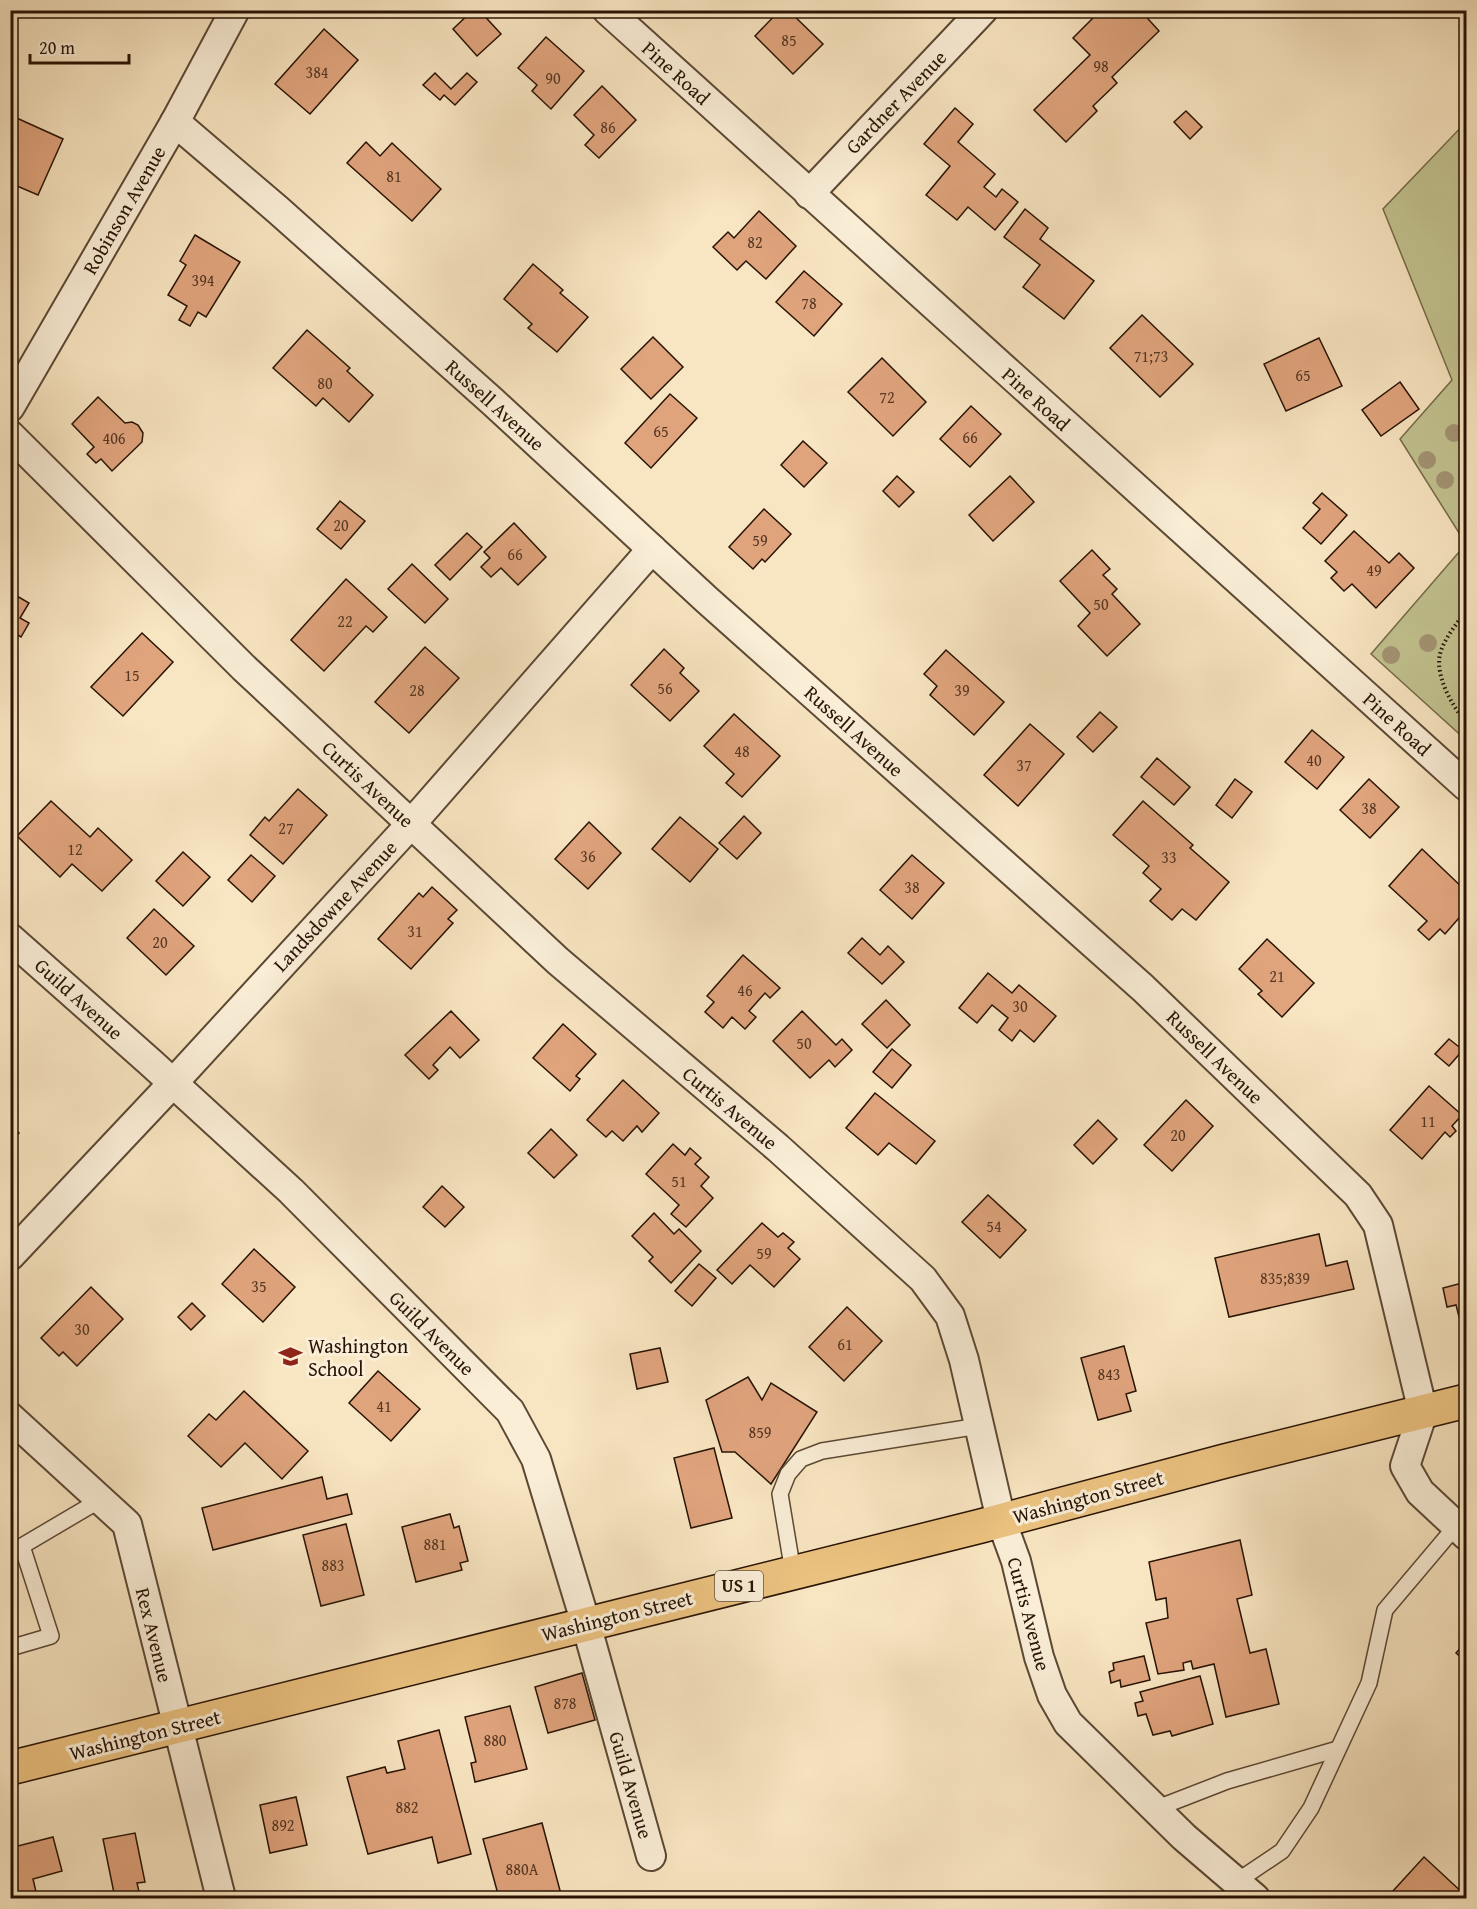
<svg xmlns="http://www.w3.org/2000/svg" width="1477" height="1909" viewBox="0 0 1477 1909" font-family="'Gentium Book Plus',serif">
  <rect width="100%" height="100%" fill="#f8e5c1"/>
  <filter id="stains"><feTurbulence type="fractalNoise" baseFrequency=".00333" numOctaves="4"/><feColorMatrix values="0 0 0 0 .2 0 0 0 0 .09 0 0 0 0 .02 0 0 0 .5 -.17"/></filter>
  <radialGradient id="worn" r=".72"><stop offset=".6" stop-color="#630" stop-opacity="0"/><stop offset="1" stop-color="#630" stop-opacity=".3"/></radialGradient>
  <polygon fill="#c2c390" stroke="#756b4a" stroke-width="1.5" points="1466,122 1466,740 1371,654 1466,544 1400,439 1452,380 1383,209"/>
  <g fill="#e0a47d" stroke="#281305" stroke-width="1.5">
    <polygon points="473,10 479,10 501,34 477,56 453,29"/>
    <polygon points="780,10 788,10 823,44 793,74 755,36"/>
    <polygon points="1101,10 1140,10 1159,31 1112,77 1117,83 1093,106 1097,111 1066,142 1034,110 1090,55 1073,38"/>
    <polygon points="324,29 358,60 310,114 275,84"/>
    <polygon points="546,37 584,71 551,109 532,91 537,85 518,68"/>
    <polygon points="435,73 451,89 467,73 477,82 455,105 444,95 440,100 423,85"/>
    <polygon points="602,86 636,120 599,158 585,145 594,135 574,115"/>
    <polygon points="955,108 973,124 958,142 995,174 984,187 996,197 1002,189 1018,202 995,230 968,207 957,220 926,195 950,166 924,144"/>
    <polygon points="1186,111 1202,127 1190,139 1174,122"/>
    <polygon points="10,115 63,139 38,195 10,183"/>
    <polygon points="366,142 380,156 392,143 441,189 412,221 347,163"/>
    <polygon points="1025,209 1048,228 1040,239 1094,281 1064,319 1023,287 1040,265 1004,237"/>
    <polygon points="759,211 796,246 766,279 746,261 737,270 713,247 728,232 734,238"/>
    <polygon points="195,235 240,262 206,317 198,312 190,326 179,320 187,306 168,295 186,265 180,261"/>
    <polygon points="533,264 563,290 560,293 588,317 557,352 528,328 532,324 504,299"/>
    <polygon points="804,271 842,304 814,336 776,302"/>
    <polygon points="1142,315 1193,364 1160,397 1110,348"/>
    <polygon points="307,330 350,368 347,371 373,395 349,422 323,398 316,406 273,368"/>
    <polygon points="653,337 683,367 651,399 621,369"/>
    <polygon points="1319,338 1342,386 1286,411 1264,364"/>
    <polygon points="882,358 926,402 893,436 848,392"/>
    <polygon points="1400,382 1419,409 1381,436 1362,410"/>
    <polygon points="670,394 697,418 651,468 625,443"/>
    <polygon points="98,397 125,423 132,422 138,425 143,433 142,442 112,471 101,459 96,463 87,454 94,447 72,424"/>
    <polygon points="971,406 1001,434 970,467 940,439"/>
    <polygon points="803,441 827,463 804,487 781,465"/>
    <polygon points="897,476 914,492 899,507 883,491"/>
    <polygon points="1010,476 1034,502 993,541 969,515"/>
    <polygon points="1322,493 1347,515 1321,544 1303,528 1320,509 1313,503"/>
    <polygon points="340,501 365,521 341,549 317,529"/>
    <polygon points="764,509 791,534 765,562 762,559 753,569 729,547"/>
    <polygon points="514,523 546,557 518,585 501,568 491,577 481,567 490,558 484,552"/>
    <polygon points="1354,531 1389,563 1399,553 1414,568 1376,608 1352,584 1344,591 1331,578 1337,572 1325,561"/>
    <polygon points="467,533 482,547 450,580 435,565"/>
    <polygon points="1092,550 1110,569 1103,575 1117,589 1112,594 1140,624 1107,656 1078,626 1090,613 1060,581"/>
    <polygon points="412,564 448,599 425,623 388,589"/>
    <polygon points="346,579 387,617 373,632 366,626 324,671 291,640"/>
    <polygon points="10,592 29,603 20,618 29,623 21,637 13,632 10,636"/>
    <polygon points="142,633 173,662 123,716 91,687"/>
    <polygon points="425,647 459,678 409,733 375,702"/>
    <polygon points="664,649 684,668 680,673 699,691 670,721 631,685"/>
    <polygon points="946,650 1004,702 974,735 930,695 937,686 924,674"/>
    <polygon points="1100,712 1117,727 1093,752 1077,737"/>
    <polygon points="734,714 780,756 742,797 726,783 734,774 704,746"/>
    <polygon points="1030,724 1064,754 1018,806 984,775"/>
    <polygon points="1312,730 1344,757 1317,789 1285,762"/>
    <polygon points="1157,758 1190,787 1174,805 1141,777"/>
    <polygon points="1235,779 1252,792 1232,818 1216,805"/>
    <polygon points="1369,779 1399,807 1370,838 1340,810"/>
    <polygon points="298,789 327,815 283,864 250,835 265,817 269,821"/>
    <polygon points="51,801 90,837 98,828 132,860 102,891 72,864 60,877 17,836"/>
    <polygon points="1143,801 1193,845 1190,848 1229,882 1196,920 1182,909 1172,920 1150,901 1161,889 1143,873 1149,866 1113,835"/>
    <polygon points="744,816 761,833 737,859 719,843"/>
    <polygon points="680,817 718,849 690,882 652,849"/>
    <polygon points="589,822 621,853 588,889 555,859"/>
    <polygon points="1422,849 1466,891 1466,910 1445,934 1440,929 1429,940 1418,930 1427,921 1389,886"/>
    <polygon points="183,852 210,877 183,906 156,881"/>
    <polygon points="251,855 275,876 252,902 228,880"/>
    <polygon points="912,855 944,883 912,919 880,890"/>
    <polygon points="432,887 457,910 448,919 453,923 411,969 378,939 419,893 423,897"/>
    <polygon points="154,909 194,946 166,975 127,938"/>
    <polygon points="862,938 880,955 888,946 904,962 882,984 848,953"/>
    <polygon points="1267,939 1314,983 1282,1017 1258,994 1262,991 1239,969"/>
    <polygon points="743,955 780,988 770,998 765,993 749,1011 756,1017 745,1029 732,1017 723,1028 705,1012 714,1002 707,996"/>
    <polygon points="988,973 1012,993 1019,985 1056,1016 1034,1042 1020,1030 1012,1041 999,1030 1008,1018 992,1005 977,1023 959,1008"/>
    <polygon points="886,1000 910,1025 887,1048 862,1024"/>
    <polygon points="451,1011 479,1040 460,1058 450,1047 433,1065 438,1070 429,1079 405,1055"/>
    <polygon points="802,1011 836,1045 842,1039 852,1050 835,1067 829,1060 810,1078 773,1041"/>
    <polygon points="563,1024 596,1054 576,1076 580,1079 570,1091 533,1058"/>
    <polygon points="1449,1039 1463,1050 1449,1066 1435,1054"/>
    <polygon points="892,1049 911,1065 892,1088 873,1072"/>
    <polygon points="623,1080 659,1113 642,1132 637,1126 623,1141 612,1131 606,1137 587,1120"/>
    <polygon points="1429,1086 1462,1115 1452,1126 1456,1131 1450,1137 1445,1132 1422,1159 1390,1130"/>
    <polygon points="875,1093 935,1141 916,1164 889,1143 878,1155 846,1128"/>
    <polygon points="1186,1100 1213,1126 1172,1171 1144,1145"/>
    <polygon points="1098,1120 1117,1139 1093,1164 1074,1145"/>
    <polygon points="10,1125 19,1133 10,1141"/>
    <polygon points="551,1129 577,1155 554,1178 528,1153"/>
    <polygon points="673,1144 685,1155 690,1148 701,1158 695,1164 709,1177 701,1186 713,1198 686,1227 671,1214 679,1205 646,1174"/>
    <polygon points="442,1186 464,1207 445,1227 423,1207"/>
    <polygon points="988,1195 1026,1230 1000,1258 962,1222"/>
    <polygon points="654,1213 674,1234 679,1229 701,1251 671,1283 649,1261 653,1257 632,1236"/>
    <polygon points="762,1223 778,1237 783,1233 794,1242 788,1248 800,1259 774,1287 750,1265 732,1284 717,1270"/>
    <polygon points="1319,1234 1326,1266 1347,1261 1354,1289 1229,1317 1215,1258"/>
    <polygon points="254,1249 295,1287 263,1322 222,1284"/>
    <polygon points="699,1264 716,1278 692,1306 675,1291"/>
    <polygon points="1466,1282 1466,1331 1463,1332 1456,1305 1447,1307 1443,1288"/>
    <polygon points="91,1287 123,1319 77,1366 63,1352 59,1356 41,1338"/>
    <polygon points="192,1303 205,1316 191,1330 178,1317"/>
    <polygon points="847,1307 882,1341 844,1381 809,1347"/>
    <polygon points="1124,1346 1136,1391 1126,1394 1131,1411 1098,1420 1081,1358"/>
    <polygon points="660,1348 668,1382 637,1389 630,1354"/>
    <polygon points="378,1371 420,1409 391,1441 349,1403"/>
    <polygon points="748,1377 762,1400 771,1383 817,1412 771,1484 735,1452 722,1452 706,1400"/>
    <polygon points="244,1391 308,1451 282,1479 245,1443 221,1467 188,1436 209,1414 216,1420"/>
    <polygon points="714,1448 732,1518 691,1528 674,1458"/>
    <polygon points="322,1477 327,1499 347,1494 352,1514 213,1550 202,1508"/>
    <polygon points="450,1514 454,1528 459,1526 468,1561 460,1563 462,1570 416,1582 402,1527"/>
    <polygon points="346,1524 364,1595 321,1606 303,1535"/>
    <polygon points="1240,1540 1252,1595 1237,1599 1250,1653 1266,1649 1279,1704 1226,1717 1214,1664 1193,1669 1191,1661 1183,1663 1184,1670 1158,1674 1146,1623 1168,1618 1166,1598 1156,1600 1149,1562"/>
    <polygon points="1466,1642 1466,1662 1456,1653"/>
    <polygon points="1144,1656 1150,1680 1121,1687 1120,1680 1111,1683 1109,1672 1114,1670 1113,1663"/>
    <polygon points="582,1673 595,1720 548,1733 535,1687"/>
    <polygon points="1200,1676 1213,1724 1172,1736 1170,1731 1153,1735 1146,1714 1138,1716 1135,1703 1143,1701 1140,1692"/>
    <polygon points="510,1706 527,1769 475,1782 471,1763 476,1762 465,1717"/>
    <polygon points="439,1730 471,1854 438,1863 432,1837 368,1854 347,1777 385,1767 387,1773 405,1769 398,1741"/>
    <polygon points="296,1797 307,1845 270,1853 260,1805"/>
    <polygon points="542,1823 562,1898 499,1898 483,1839"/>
    <polygon points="135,1833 145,1882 137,1883 140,1896 115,1898 103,1839"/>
    <polygon points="53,1837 62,1871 33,1879 37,1896 27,1898 10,1898 10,1848"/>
    <polygon points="1424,1857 1466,1896 1466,1898 1401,1898 1393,1891"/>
  </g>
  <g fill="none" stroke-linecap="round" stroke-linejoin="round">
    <defs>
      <g id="service">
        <polyline points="793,1572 780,1494 788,1474 801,1459 822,1451 979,1426"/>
        <polyline points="10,1648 51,1636 22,1546 100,1500"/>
        <polyline points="1155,1809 1227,1781 1338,1749"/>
        <polyline points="1236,1882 1282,1851 1311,1808 1369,1683 1385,1610 1456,1526"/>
      </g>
      <g id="minor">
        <polyline points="607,10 1466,786"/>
        <polyline points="175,122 278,210 493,402 707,600 1143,988 1358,1195 1378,1225 1423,1412 1405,1466 1420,1492 1466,1535"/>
        <polyline points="809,194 983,10"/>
        <polyline points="10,407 175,122 235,10"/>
        <polyline points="10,435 244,668 558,961 778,1148 923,1279 950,1316 964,1360 1001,1520 1016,1561 1039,1657 1052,1695 1068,1723 1184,1837 1255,1898"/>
        <polyline points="10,938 150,1062 291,1191 510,1411 536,1459 586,1624 651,1856"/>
        <polyline points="10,1256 173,1083 411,824 652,549"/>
        <polyline points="10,1417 127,1524 221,1898"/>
      </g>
      <polyline id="primary" points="10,1768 981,1526 1225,1461 1466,1401"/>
    </defs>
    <use href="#service" stroke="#5c4834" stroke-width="18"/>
    <use href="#minor" stroke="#5c4834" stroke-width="32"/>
    <use href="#primary" stroke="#281305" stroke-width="36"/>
    <path stroke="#281305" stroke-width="4" stroke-dasharray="1.5 3" stroke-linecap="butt" d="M1466,610C1458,623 1444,638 1440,654C1435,676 1452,706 1466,722"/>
    <use href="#service" stroke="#faeed7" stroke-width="15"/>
    <use href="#minor" stroke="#faeed7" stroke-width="28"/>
    <use href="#primary" stroke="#ecc280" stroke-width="33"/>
  </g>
  <g fill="#a39475">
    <circle cx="1454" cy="433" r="9"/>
    <circle cx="1427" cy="460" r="9"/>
    <circle cx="1445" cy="480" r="9"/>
    <circle cx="1428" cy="643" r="9"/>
    <circle cx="1391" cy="655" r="9"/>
  </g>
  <defs>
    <symbol id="school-bare" viewBox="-9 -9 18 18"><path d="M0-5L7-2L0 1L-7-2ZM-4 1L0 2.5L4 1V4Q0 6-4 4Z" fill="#8f2418" stroke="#faeed7" stroke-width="2.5" paint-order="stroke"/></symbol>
  </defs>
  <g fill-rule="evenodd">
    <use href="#school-bare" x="274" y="1340" width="33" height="33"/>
  </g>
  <g text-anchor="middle" stroke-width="6" stroke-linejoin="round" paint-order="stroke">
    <g font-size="16" fill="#563723">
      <text x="789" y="46">85</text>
      <text x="1101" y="72">98</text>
      <text x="317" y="78">384</text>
      <text x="553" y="84">90</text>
      <text x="608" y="133">86</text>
      <text x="394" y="182">81</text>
      <text x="755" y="248">82</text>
      <text x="203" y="286">394</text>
      <text x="809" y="309">78</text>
      <text x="1151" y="362">71;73</text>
      <text x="1303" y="381">65</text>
      <text x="325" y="389">80</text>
      <text x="887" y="403">72</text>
      <text x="661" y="437">65</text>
      <text x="970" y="443">66</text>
      <text x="114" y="444">406</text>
      <text x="341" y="531">20</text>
      <text x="760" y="546">59</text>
      <text x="515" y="560">66</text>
      <text x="1374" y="576">49</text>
      <text x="1101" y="610">50</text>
      <text x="345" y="627">22</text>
      <text x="132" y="681">15</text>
      <text x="665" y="694">56</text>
      <text x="417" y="696">28</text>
      <text x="962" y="696">39</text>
      <text x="742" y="757">48</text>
      <text x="1314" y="766">40</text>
      <text x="1024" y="771">37</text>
      <text x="1369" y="814">38</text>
      <text x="286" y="834">27</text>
      <text x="75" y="855">12</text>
      <text x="588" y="862">36</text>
      <text x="1169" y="863">33</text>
      <text x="912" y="893">38</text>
      <text x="415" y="937">31</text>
      <text x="160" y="948">20</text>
      <text x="1277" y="982">21</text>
      <text x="745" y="996">46</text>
      <text x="1020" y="1012">30</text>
      <text x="804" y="1049">50</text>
      <text x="1428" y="1127">11</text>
      <text x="1178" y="1141">20</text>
      <text x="679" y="1187">51</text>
      <text x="994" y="1232">54</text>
      <text x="764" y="1259">59</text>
      <text x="1285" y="1284">835;839</text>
      <text x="259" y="1292">35</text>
      <text x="82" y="1335">30</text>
      <text x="845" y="1350">61</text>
      <text x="1109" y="1380">843</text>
      <text x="384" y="1412">41</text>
      <text x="760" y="1438">859</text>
      <text x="435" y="1550">881</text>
      <text x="333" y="1571">883</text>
      <text x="565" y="1709">878</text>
      <text x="495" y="1746">880</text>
      <text x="407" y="1813">882</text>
      <text x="283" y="1831">892</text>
      <text x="522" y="1875">880A</text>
    </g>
    <rect fill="#faeed7" stroke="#675544" stroke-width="1.5" x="715" y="1571" width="48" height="30" rx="4.5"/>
    <g font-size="18" font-weight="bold" fill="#281305">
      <text x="739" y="1592">US 1</text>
    </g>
    <g font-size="20" fill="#281305" stroke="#faeed7">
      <text transform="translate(676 73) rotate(42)" y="7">Pine Road</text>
      <text transform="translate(896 102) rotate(-46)" y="7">Gardner Avenue</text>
      <text transform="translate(124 210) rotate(-60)" y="7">Robinson Avenue</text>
      <text transform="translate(1036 399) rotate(42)" y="7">Pine Road</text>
      <text transform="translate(495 405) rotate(42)" y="7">Russell Avenue</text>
      <text transform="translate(1397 724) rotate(42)" y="7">Pine Road</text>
      <text transform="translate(854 731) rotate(42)" y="7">Russell Avenue</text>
      <text transform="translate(368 784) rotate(43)" y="7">Curtis Avenue</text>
      <text transform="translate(335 906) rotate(-47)" y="7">Landsdowne Avenue</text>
      <text transform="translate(79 999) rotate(42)" y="7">Guild Avenue</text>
      <text transform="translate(1215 1057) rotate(44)" y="7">Russell Avenue</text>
      <text transform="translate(730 1108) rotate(40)" y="7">Curtis Avenue</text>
      <text transform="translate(432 1333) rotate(45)" y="7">Guild Avenue</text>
      <text transform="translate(1088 1497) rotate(-15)" y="7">Washington Street</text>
      <text transform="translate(1029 1614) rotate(75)" y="7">Curtis Avenue</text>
      <text transform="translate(617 1616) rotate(-14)" y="7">Washington Street</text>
      <text transform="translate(154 1635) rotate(76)" y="7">Rex Avenue</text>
      <text transform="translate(145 1735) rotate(-14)" y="7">Washington Street</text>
      <text transform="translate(631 1785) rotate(74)" y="7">Guild Avenue</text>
    </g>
    <g font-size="20" fill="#281305" stroke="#faeed7" text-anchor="start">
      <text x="308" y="1353">Washington<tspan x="308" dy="23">School</tspan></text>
    </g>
  </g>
  <rect width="1477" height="1909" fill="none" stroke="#f8e5c1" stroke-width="36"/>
  <rect x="12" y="12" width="1453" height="1885" fill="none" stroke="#281305" stroke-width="3"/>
  <rect x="18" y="18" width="1441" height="1873" fill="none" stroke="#281305" stroke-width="1.5"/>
  <path d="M30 54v9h99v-9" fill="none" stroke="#281305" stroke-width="3"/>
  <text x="39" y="54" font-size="18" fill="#281305" stroke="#faeed7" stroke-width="4.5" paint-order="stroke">20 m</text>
  <rect width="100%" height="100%" filter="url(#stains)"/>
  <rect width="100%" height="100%" fill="url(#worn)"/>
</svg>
